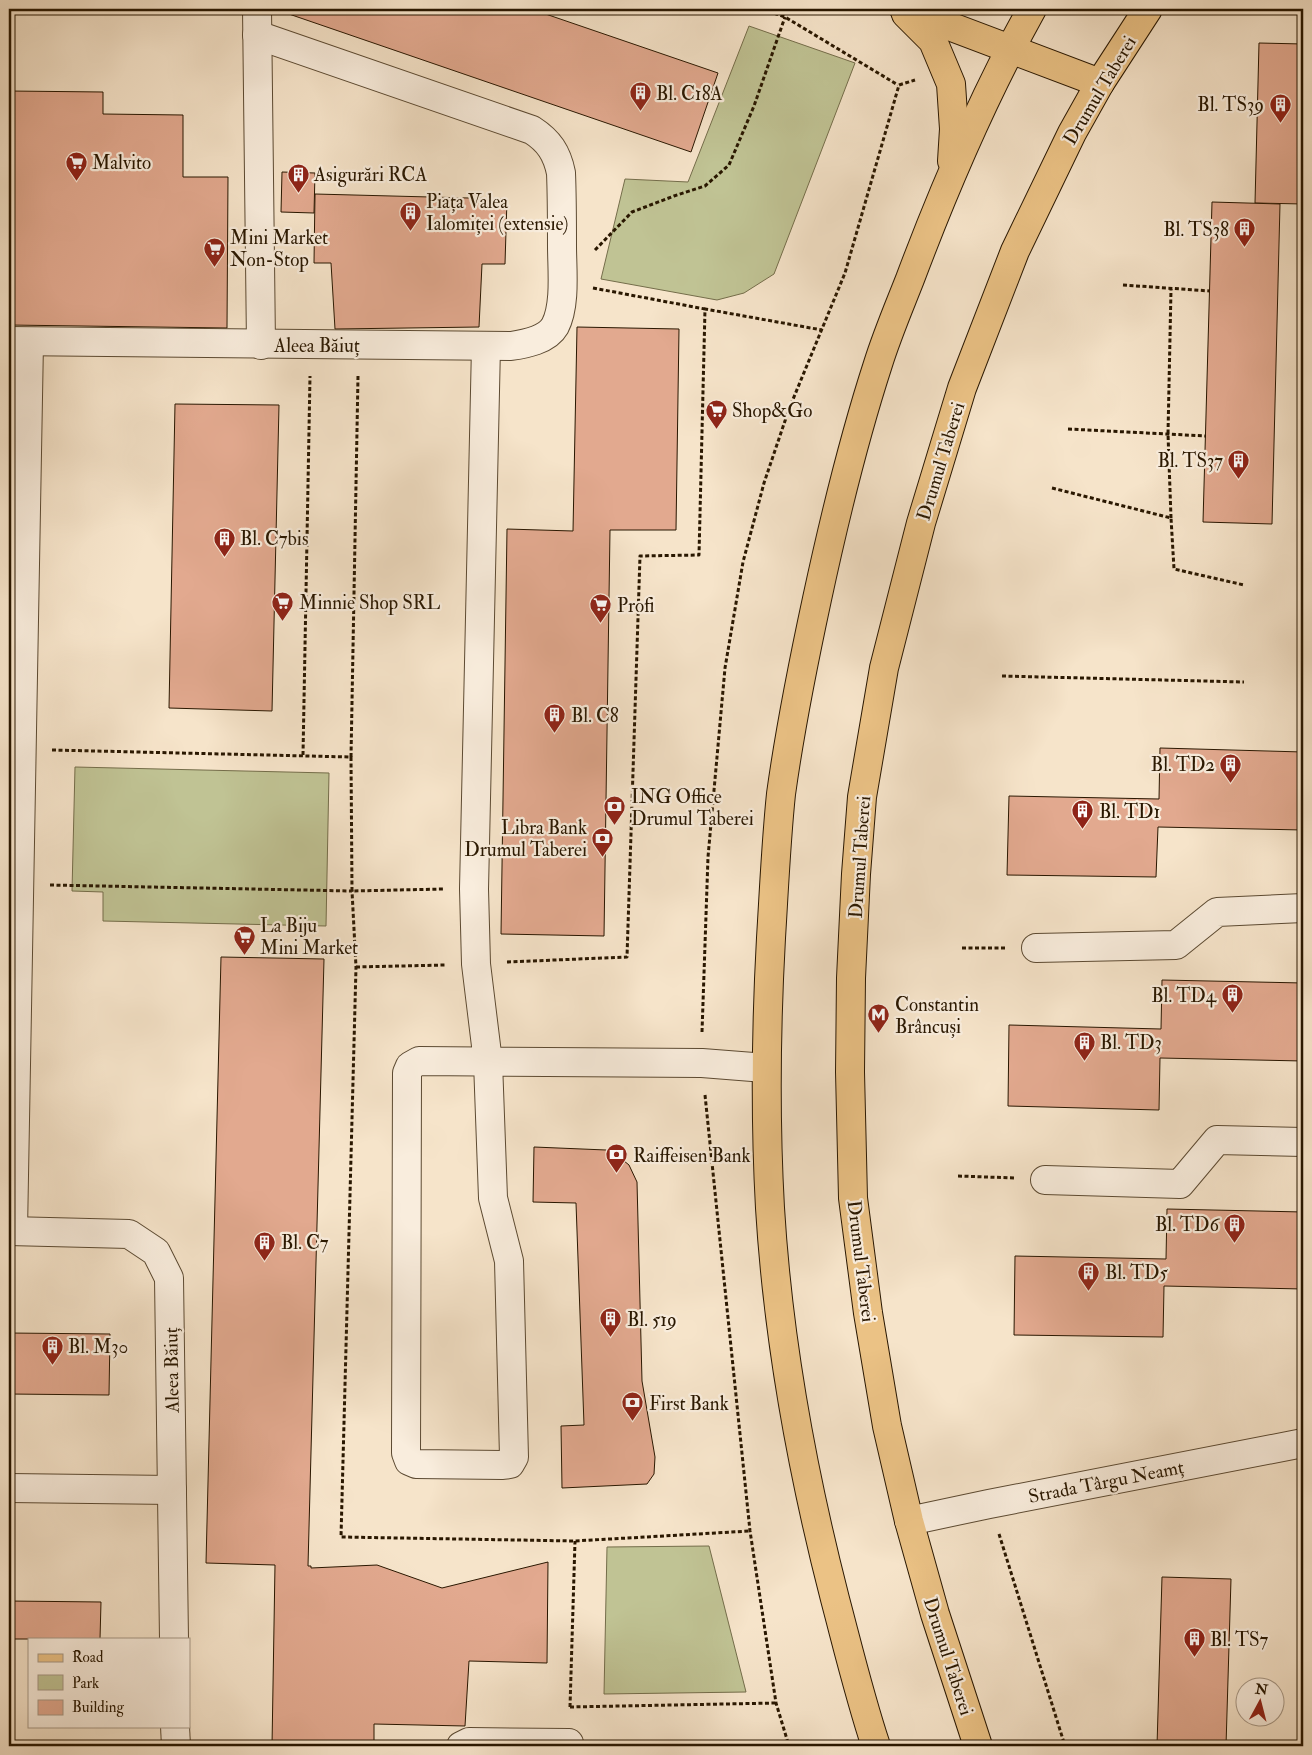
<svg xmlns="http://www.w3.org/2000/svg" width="1312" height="1755" viewBox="0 0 1312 1755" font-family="'IM FELL Double Pica',serif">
  <rect width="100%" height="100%" fill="#f6e4ca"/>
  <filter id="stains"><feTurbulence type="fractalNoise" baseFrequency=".004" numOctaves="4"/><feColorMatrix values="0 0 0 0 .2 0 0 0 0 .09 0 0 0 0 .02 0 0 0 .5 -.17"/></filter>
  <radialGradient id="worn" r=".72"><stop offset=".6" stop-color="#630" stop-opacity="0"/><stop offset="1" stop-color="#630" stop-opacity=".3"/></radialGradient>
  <g fill="#c0c394" stroke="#746d4a">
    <polygon points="749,26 855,63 774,274 744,293 717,300 601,279 625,179 688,182"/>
    <polygon points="75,767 329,773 326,926 103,921 103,892 72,891"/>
    <polygon points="709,1546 746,1692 604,1694 607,1547"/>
  </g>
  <g fill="#e2a98f" stroke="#291700">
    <polygon points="287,9 531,9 718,73 691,152 286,13"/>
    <polygon points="1259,43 1303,44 1303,204 1255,203"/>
    <polygon points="9,91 103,92 103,114 183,115 183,177 228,177 227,328 9,325"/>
    <polygon points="282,172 315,173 314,213 281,212"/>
    <polygon points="315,194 507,199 505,264 482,264 479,327 335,329 331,263 314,263"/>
    <polygon points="1212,202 1280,204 1272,524 1203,522"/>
    <polygon points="577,327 679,329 676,530 610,530 604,936 501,934 507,529 573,531"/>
    <polygon points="175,404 279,405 272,711 169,708"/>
    <polygon points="1160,748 1303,752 1303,830 1158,827 1156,877 1007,875 1009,796 1159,799"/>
    <polygon points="221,957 324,959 308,1566 311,1566 311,1568 377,1565 442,1588 548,1562 547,1663 469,1661 465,1726 374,1724 374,1746 272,1746 275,1565 206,1563"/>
    <polygon points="1162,980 1303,983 1303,1061 1160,1058 1159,1110 1008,1106 1009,1025 1161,1029"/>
    <polygon points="534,1147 606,1150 618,1156 629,1165 637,1182 642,1381 655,1457 654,1474 647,1484 562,1488 561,1426 584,1425 576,1203 533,1202"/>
    <polygon points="1167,1209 1303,1212 1303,1289 1164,1286 1163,1337 1014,1335 1015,1256 1166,1259"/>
    <polygon points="9,1333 110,1334 109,1395 9,1394"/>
    <polygon points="1162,1577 1231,1579 1226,1746 1157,1746"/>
    <polygon points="9,1601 101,1602 100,1639 9,1639"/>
  </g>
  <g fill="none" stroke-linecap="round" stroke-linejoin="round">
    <defs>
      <g id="minor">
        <polyline points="257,9 261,345"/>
        <path d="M9,341L511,346C525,344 547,340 555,326C566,305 562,269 562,246C562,222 562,197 561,173C557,153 549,141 532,130L257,35"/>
        <polyline points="486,346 474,889 476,964 488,1062 493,1198 509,1261 514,1457 510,1464 503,1465 416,1464 409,1461 406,1453 407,1073 410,1066 419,1061 702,1063 766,1068"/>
        <polyline points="1036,948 1176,945 1217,912 1303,908"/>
        <polyline points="1045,1180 1180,1184 1217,1140 1303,1142"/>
        <polyline points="9,1231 129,1234 156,1252 169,1278 174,1639"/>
        <polyline points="13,1231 29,342"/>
        <polyline points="9,1488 172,1490"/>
        <polyline points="909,1521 989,1504 1303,1443"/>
        <polyline points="175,1726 176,1746"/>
        <polyline points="461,1746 469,1742 569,1743 569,1746"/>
      </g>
      <g id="major">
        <polyline points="904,9 1100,83"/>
        <polyline points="906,14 933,41 951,84 954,129 952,161"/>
        <path d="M876,1746C860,1698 848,1648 835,1599C802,1471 778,1340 770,1208C765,1118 766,1028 771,938C774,890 776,842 781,794C790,729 803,664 817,599C834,520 853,441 878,364C887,335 899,307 910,279C945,186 984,95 1032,9"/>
        <polyline points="978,1746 935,1614 909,1521 887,1426 868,1313 853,1198 850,1072 851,978 856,874 862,797 884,668 921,523 962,388 1015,251 1072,133 1100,83 1148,9"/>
      </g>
    </defs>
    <use href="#minor" stroke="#5c4a32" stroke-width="30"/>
    <use href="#major" stroke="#291700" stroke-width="30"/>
    <g stroke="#291700" stroke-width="3" stroke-dasharray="4 2.5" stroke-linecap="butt">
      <polyline points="762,9 785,17 898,85"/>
      <polyline points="595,250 632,212 674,196 705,186 729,165 754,106 785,17"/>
      <polyline points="1123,285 1210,291"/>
      <polyline points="593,288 705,309"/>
      <polyline points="1068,429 1206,436"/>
      <polyline points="1052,488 1171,518 1174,569 1244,585"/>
      <polyline points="1171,518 1168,434 1171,289"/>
      <polyline points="1002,676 1244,682"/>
      <polyline points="52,750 351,757 352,891 443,889"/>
      <polyline points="303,755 310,376"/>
      <polyline points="351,757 358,376"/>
      <polyline points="50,885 352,891 356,967 341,1537 575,1541 750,1531"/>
      <polyline points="962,948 1006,948"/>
      <polyline points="507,962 627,957 640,556 699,555 705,309 822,330"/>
      <polyline points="356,967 445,965"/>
      <polyline points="702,1032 708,857 725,668 743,562 764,483 789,409 845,273 899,85 915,80"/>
      <polyline points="705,1095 750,1531 776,1703 789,1746"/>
      <polyline points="958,1176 1015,1178"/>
      <polyline points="999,1534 1065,1746"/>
      <polyline points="570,1707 776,1703"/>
      <polyline points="570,1707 575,1541"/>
    </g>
    <use href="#minor" stroke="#f9eddd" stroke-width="28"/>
    <use href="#major" stroke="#ebc285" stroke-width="28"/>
  </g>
  <defs>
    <symbol id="building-pin" viewBox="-11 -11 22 30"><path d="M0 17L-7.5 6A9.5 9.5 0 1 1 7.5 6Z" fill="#8f2418" stroke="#f9eddd"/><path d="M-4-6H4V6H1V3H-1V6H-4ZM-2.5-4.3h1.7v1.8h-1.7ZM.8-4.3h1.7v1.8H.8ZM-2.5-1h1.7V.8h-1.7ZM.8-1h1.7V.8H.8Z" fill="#fff"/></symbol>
    <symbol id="supermarket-pin" viewBox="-11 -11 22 30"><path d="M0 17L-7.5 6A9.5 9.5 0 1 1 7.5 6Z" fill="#8f2418" stroke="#f9eddd"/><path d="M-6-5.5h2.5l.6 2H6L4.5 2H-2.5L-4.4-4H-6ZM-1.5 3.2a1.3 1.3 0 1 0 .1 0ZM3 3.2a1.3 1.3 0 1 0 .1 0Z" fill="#fff"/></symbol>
    <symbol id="bank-pin" viewBox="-11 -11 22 30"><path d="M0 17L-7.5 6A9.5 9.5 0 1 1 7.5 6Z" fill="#8f2418" stroke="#f9eddd"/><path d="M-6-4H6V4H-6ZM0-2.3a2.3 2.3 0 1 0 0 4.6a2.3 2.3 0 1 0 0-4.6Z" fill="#fff"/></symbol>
    <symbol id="metro-pin" viewBox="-11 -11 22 30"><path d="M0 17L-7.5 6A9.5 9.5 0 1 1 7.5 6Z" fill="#8f2418" stroke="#f9eddd"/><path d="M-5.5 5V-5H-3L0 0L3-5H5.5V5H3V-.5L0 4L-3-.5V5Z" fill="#fff"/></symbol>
  </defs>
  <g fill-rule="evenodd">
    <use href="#building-pin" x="628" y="80" width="25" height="34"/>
    <use href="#building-pin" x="1268" y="92" width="25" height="34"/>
    <use href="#supermarket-pin" x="64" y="150" width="25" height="34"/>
    <use href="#building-pin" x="286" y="162" width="25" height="34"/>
    <use href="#building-pin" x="398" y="200" width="25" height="34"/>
    <use href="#building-pin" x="1232" y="216" width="25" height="34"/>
    <use href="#supermarket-pin" x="202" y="236" width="25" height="34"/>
    <use href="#supermarket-pin" x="704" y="398" width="25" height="34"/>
    <use href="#building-pin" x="1226" y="448" width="25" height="34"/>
    <use href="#building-pin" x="212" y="526" width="25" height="34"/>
    <use href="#supermarket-pin" x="270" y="590" width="25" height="34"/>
    <use href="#supermarket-pin" x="588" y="592" width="25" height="34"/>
    <use href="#building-pin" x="542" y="702" width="25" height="34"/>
    <use href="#building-pin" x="1218" y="752" width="25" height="34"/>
    <use href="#bank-pin" x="602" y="794" width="25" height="34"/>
    <use href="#building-pin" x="1070" y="798" width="25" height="34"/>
    <use href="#bank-pin" x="590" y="826" width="25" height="34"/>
    <use href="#supermarket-pin" x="232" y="924" width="25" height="34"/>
    <use href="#building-pin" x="1220" y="982" width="25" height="34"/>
    <use href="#metro-pin" x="866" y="1002" width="25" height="34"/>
    <use href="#building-pin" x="1072" y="1030" width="25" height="34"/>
    <use href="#bank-pin" x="604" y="1142" width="25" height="34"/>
    <use href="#building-pin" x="1222" y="1212" width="25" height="34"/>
    <use href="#building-pin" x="252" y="1230" width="25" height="34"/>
    <use href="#building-pin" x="1076" y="1260" width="25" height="34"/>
    <use href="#building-pin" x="598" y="1306" width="25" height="34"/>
    <use href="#building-pin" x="40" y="1334" width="25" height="34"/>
    <use href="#bank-pin" x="620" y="1390" width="25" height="34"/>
    <use href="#building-pin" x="1182" y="1626" width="25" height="34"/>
  </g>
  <g text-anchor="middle" stroke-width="4.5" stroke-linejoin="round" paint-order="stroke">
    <g font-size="19" fill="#291700" stroke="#f9eddd">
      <text transform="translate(1099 90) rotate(-59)" y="7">Drumul Taberei</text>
      <text x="317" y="352">Aleea Băiuț</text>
      <text transform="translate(940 461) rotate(-73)" y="7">Drumul Taberei</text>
      <text transform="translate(859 857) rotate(-86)" y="7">Drumul Taberei</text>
      <text transform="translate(862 1261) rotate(83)" y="7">Drumul Taberei</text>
      <text transform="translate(171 1370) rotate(-91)" y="7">Aleea Băiuț</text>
      <text transform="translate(1106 1481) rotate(-11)" y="7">Strada Târgu Neamț</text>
      <text transform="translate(949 1656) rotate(72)" y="7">Drumul Taberei</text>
    </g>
    <g font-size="19" fill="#291700" stroke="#f9eddd" text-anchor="start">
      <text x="656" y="100">Bl. C18A</text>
      <text x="1264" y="111" text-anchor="end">Bl. TS39</text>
      <text x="92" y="169">Malvito</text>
      <text x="314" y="181">Asigurări RCA</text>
      <text x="426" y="208">Piața Valea<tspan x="426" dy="22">Ialomiței (extensie)</tspan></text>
      <text x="1229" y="236" text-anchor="end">Bl. TS38</text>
      <text x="230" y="244">Mini Market<tspan x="230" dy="22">Non-Stop</tspan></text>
      <text x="732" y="417">Shop&amp;Go</text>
      <text x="1223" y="467" text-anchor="end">Bl. TS37</text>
      <text x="240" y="545">Bl. C7bis</text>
      <text x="299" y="609">Minnie Shop SRL</text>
      <text x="617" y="612">Profi</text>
      <text x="571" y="722">Bl. C8</text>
      <text x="1215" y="771" text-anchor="end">Bl. TD2</text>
      <text x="631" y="803">ING Office<tspan x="631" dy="22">Drumul Taberei</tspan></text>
      <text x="1099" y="818">Bl. TD1</text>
      <text x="587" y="834" text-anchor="end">Libra Bank<tspan x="587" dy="22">Drumul Taberei</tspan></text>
      <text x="260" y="932">La Biju<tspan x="260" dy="22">Mini Market</tspan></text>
      <text x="1216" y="1002" text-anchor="end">Bl. TD4</text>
      <text x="895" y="1011">Constantin<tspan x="895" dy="22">Brâncuși</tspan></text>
      <text x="1100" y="1049">Bl. TD3</text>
      <text x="633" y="1162">Raiffeisen Bank</text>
      <text x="1219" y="1231" text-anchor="end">Bl. TD6</text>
      <text x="281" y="1249">Bl. C7</text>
      <text x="1105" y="1279">Bl. TD5</text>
      <text x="627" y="1326">Bl. 519</text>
      <text x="68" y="1353">Bl. M30</text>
      <text x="649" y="1410">First Bank</text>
      <text x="1210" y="1646">Bl. TS7</text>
    </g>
  </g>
  <rect width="1312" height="1755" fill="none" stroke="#f6e4ca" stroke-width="30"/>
  <rect x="10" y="10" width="1292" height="1735" fill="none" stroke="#291700" stroke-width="2.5"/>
  <rect x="15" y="15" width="1282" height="1725" fill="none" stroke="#291700"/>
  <rect x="28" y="1638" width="162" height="90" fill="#f9eddd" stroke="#a69785"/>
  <rect x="38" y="1654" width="25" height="8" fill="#ebc285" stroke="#a69785"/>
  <text x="72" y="1662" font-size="15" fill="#291700">Road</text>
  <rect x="38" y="1675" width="25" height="15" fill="#c0c394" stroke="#a69785"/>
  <text x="72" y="1688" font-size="15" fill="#291700">Park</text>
  <rect x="38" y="1700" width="25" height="15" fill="#e2a98f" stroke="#a69785"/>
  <text x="72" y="1712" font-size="15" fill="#291700">Building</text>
  <g transform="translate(1260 1702) rotate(7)"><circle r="24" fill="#f9eddd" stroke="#a69785"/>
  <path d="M0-4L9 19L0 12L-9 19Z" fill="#8f2418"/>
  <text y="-8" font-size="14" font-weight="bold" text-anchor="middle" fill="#291700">N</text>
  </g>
  <rect width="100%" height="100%" filter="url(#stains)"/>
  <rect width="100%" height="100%" fill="url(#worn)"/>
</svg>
